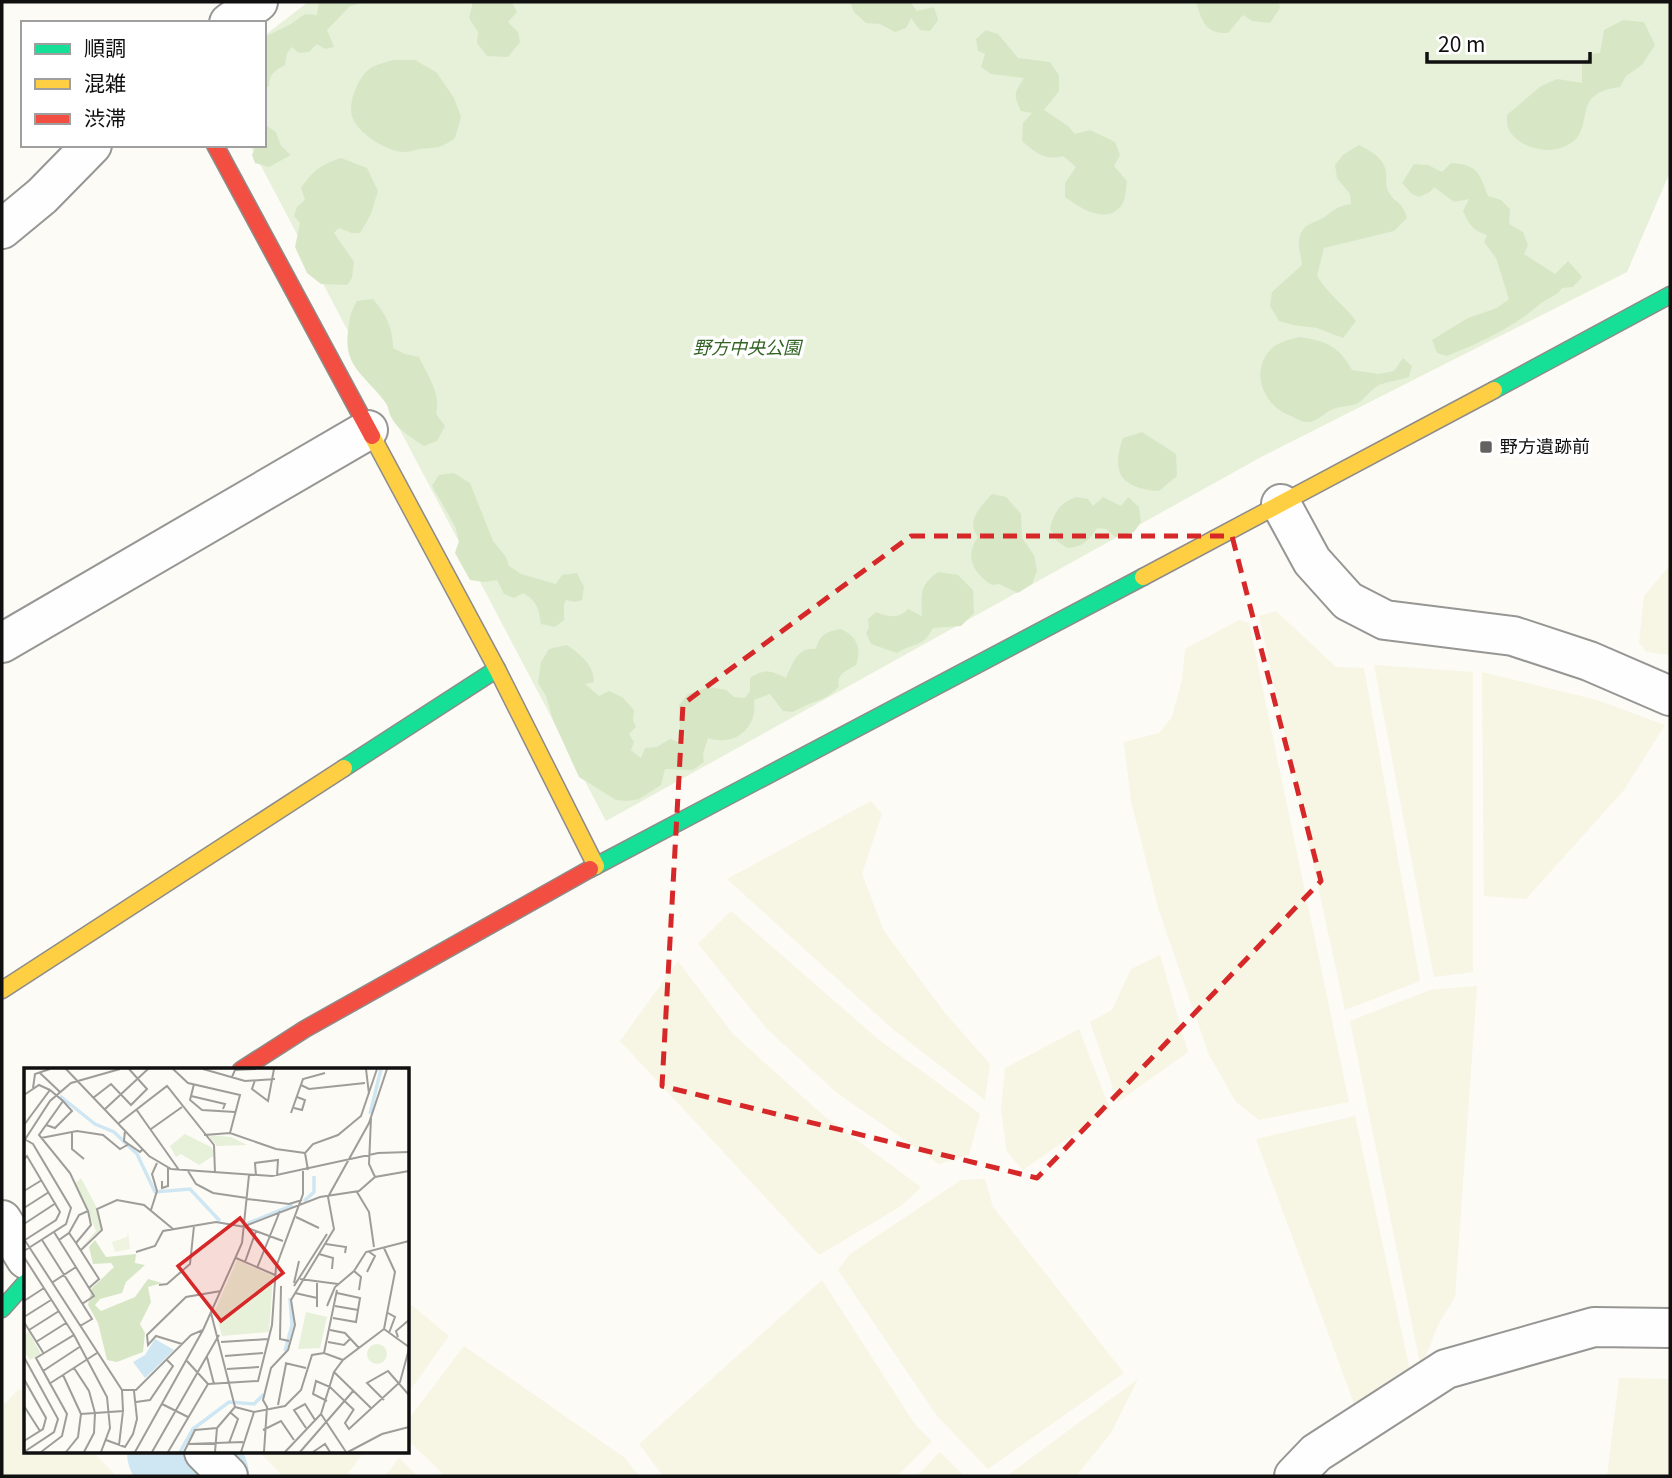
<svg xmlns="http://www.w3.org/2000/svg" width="1672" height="1478" viewBox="0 0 1672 1478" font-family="Georgia,'Noto Sans JP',serif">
  <rect width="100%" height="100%" fill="#fcfbf6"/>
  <g fill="#f7f5e4">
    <polygon points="1670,565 1670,655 1647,652 1639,643 1644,596"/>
    <polygon points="1276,611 1336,667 1364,668 1420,981 1345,1010 1259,616"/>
    <polygon points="1239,620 1249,623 1349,1102 1259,1120 1236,1102 1209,1055 1159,911 1131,801 1124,742 1159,733 1172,717 1182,680 1185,649"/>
    <polygon points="1374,665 1473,672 1473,972 1434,977"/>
    <polygon points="1482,672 1597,700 1665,725 1624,790 1526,899 1484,896"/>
    <polygon points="871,801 882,814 862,874 884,931 945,1013 990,1064 985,1100 895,1031 727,879"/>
    <polygon points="731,911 878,1039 980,1114 969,1155 939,1164 836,1092 767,1029 698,944"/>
    <polygon points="1160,955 1188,1052 1118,1102 1090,1022 1112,1010 1131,969"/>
    <polygon points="678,961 733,1034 824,1116 921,1187 901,1206 819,1255 620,1041"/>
    <polygon points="1477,986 1455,1297 1438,1325 1421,1368 1350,1021 1430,990"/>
    <polygon points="1079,1029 1110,1109 1023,1170 1007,1152 1001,1110 1005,1068"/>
    <polygon points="1355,1116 1412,1380 1358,1414 1256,1139"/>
    <polygon points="985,1179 993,1207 1124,1373 988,1469 937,1416 838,1270 850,1254 961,1180"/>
    <polygon points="822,1280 916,1426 932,1441 897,1476 663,1476 639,1444"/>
    <polygon points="408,1302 449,1336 408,1393"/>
    <polygon points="464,1346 625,1458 639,1476 445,1476 408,1440 408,1420"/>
    <polygon points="1619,1378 1670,1379 1670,1476 1607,1476"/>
    <polygon points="1138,1379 1111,1433 1076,1476 1007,1476"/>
    <polygon points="19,1389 26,1394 26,1452 93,1452 116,1476 2,1476 2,1407"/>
    <polygon points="260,1452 364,1452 346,1476 283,1476"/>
    <polygon points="940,1452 964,1476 917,1476"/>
    <polygon points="399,1458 417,1476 385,1476"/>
  </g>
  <polygon fill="#e7f0d8" points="308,2 1670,2 1670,172 1627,272 1263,456 606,821 250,145 264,145 264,36"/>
  <g fill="#d7e7c6">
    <path d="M319,2H366L350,6L327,30L334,47L325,49L317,44L309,52L299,53L292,47L287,53L285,65C275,70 269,75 269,86L264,87V37L291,24L305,14L317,15Z"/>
    <polygon points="473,2 512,2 517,12 508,22 518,32 520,42 508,57 487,56 477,43 478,32 469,18"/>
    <polygon points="850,2 910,2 917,11 934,7 938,20 930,31 920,30 911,18 906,28 895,32 880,24 866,23 854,12"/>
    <path d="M1196,2H1279L1280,8L1270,23L1252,21L1243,15L1228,33C1205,34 1202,21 1196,2Z"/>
    <path d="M1623,20L1644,22L1655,45L1642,65L1626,76L1620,87C1608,89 1600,90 1591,99C1583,109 1586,128 1576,139C1558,157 1522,152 1509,130C1507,127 1507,119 1507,115L1541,86L1557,79L1582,83V63L1591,54L1600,53L1604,30Z"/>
    <path d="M986,30L998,34L1018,58L1050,62L1059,75V91L1044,110L1068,126L1075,134L1090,130L1115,142L1120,155L1114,166L1127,181C1126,187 1126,198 1123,203C1108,227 1080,208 1065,197V183L1076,167L1063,156C1045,161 1036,153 1022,141L1023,123L1032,113L1021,111C1013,94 1014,94 1024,78L991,74L981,67L985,54L978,51L976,39Z"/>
    <path d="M393,60H415L436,72L454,98L461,117L455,138C440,149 438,147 420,149C415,150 409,152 404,152C387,152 357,133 352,116C348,101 359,75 372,67C378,64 386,62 393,60Z"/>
    <polygon points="264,124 276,132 281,146 291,155 269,167 255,163 252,155 256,145 264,145"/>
    <path d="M1359,145C1370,151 1381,156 1385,168C1388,176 1384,182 1388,191C1395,204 1402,200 1407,218L1394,231L1324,248L1317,276C1328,294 1344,305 1356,321L1343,338L1317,328L1293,325L1279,321L1270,306L1272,292L1302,265C1302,258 1298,249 1299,242C1301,222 1315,224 1326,216C1337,208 1336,207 1351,204L1350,194L1337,178L1335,165L1343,155Z"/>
    <path d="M341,158L367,168L378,191L371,214L360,233H352L339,228L334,233L354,262L352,278L347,285L321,284L307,273L295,247L300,223L294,216L297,207L305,200L301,188C314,170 320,165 341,158Z"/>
    <path d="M1451,163C1479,165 1479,173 1488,196L1501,200L1510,209L1509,224L1523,232L1528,245L1524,254L1555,274L1568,261L1582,277L1573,287L1562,288C1555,298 1548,297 1540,304C1513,328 1481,342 1447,356L1437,353L1432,340L1468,318L1497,308L1509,299L1496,258L1484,242L1487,235C1472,230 1469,224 1463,211L1469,199L1454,202L1434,187L1430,192L1419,197L1412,194L1402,183L1414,164L1428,165L1442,172Z"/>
    <path d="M373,299C386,315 393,327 393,348L405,354L419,357C427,375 442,394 436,414L445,426L437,441L424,446C412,438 398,430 391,417C388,411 389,406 385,402C367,377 343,367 348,332C349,320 350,313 357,301Z"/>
    <path d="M1299,337C1326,341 1338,345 1352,370L1379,374L1394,371L1403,358L1412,366L1409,377C1400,380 1391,381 1382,384C1374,386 1368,395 1361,401C1352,408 1340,405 1331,410C1323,414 1316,423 1306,422C1302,422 1295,418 1291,416C1265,407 1249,374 1270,350C1278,342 1288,340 1299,337Z"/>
    <path d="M1142,432L1176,454L1177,476L1159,491C1122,489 1110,473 1123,438Z"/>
    <path d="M454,473L470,483L493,541L506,557L509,566L521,574L556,584L562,575L577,573L584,587L582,600L575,602L566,600L564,605V620L555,627L541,624C539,609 537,601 523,593L514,598L504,594L497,580L484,582L470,580L455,553L459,541L455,526L432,486L439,475Z"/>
    <path d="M992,494L1006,497L1021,514L1022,538L1034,555L1037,571L1032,584L1018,593L999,584L992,585C973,573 964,556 978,537C965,521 981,506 992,494Z"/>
    <path d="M1077,497L1088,499L1093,506L1103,497L1121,506L1128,497L1139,507L1141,522L1134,532L1115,537L1106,529L1097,528C1089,541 1082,547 1067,548L1057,541L1050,529C1054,511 1061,502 1077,497Z"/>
    <path d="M938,572L958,575L973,590L974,613L961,626L933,628C922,649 913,642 897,653L871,644L866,633L869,627L868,619L876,612C888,617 899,619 908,609L922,616C922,593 918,587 938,572Z"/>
    <path d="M841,629C857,637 862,647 856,665C847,671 836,673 839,686C828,701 808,702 793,712L783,711L770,694L754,700C758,728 735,747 708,738L703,754L704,762L693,770L665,769L661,785L639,799L628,801L616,800L579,777L553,720L546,696L538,683L541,662L549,649L567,645C580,654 594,665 594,682L585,684L599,696L609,691L622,697L634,710L633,720L636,727L629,734L634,742L631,750L641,758L645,748L657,747L670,739L678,742L685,737L680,731L679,705L688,694L709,687L726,690L734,697L745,698L750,691V678C764,668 771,671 786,678C793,663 797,647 816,649C819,635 827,631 841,629Z"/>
  </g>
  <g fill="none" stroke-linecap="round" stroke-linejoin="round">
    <polyline stroke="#cfe7f3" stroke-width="98" points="176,1452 200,1476"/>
    <defs>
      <g id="street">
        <polyline points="229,23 258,2"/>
        <polyline points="2,229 42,196 92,145"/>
        <polyline points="1281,504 1312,561 1348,601 1385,620 1513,636 1589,661 1670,696"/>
        <polyline points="2,643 368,430"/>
        <polyline points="2,1220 26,1259"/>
        <polyline points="204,1452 228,1476"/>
        <polyline points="1294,1476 1316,1453 1446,1369 1594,1327 1670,1328"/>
      </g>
      <g id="fast">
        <polyline points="1494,390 1670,295"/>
        <polyline points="344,768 497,669"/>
        <polyline points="590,869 1143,577"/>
        <polyline points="2,1309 26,1282"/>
      </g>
      <g id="slow">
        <polyline points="372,436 497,669 596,866"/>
        <polyline points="1143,577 1494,390"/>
        <polyline points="2,990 344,768"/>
      </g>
      <g id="jam">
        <polyline points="215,145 372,436"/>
        <polyline points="241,1070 305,1029 590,869"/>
      </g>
    </defs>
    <use href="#street" stroke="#969694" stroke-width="42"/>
    <use href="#fast" stroke="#8d8c8a" stroke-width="19"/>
    <use href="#slow" stroke="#8d8c8a" stroke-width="19"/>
    <use href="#jam" stroke="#8d8c8a" stroke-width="19"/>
    <use href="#street" stroke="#fffefe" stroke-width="38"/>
    <use href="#fast" stroke="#16e098" stroke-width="16"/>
    <use href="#slow" stroke="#ffcf43" stroke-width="16"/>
    <use href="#jam" stroke="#f24e42" stroke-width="16"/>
  </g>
  <path fill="none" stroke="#d62828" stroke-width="5" stroke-dasharray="14 9" stroke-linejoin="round" d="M911,536H1232L1321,881L1037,1178L662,1086L683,704Z"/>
  <rect fill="#636260" stroke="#fff" stroke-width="2.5" x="1479" y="440" width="14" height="14" rx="3.5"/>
  <g text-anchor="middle" stroke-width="7" stroke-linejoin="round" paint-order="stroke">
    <g font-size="18" font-style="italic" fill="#326424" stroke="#fff">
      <text x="747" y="354">野方中央公園</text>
    </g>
    <g font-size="18" fill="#101010" stroke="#fff" text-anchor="start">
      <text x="1500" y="453">野方遺跡前</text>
    </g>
  </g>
  <g transform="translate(24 1068)">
    <rect width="385" height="385" fill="#fcfbf6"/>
    <path d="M161,66L187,79L191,87L175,97L157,86L152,89L146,78ZM184,67L207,69L223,77L193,78ZM57,110L73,140L77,161L57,180L72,163L52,115ZM213,192L249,208L245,264L198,268L191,242ZM282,244L303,249L296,280L274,281ZM5,264L17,286L6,292L0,284V267ZM343 286a10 10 0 1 1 20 0a10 10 0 1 1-20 0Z" fill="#e7f0d8"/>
    <path d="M71,172L82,189L112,186L111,195L121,197L102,214L98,225L76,231L71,237L77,243L111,229L124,211L138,215L124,219L127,234L116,256L121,265L119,284L93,294L83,292L74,255L64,237L68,220L90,199L87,195L69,196L65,179Z" fill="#d7e7c6"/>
    <path d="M104,164L106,181L91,184L88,174L103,169Z" fill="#eff4e1"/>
    <path d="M131,271L150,282L121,310L109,294L121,287Z" fill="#cfe7f3"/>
    <path fill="none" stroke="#cfe7f3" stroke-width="3.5" d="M36,28L71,56L90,64L113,86L131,124L166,121L196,153M346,46L357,1M280,133L290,124V108M222,156L269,137M261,283L268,257L266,230M156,384L169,361L205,334L230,336L240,326"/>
    <path fill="none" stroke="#9e9d9a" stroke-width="2" d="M42,1L125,88L147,101L248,108L354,85L385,84M149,1L164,15L216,27L206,65M179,1L221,13L251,11M342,1L345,26M16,5L36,24M208,9L211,2L232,1M231,12L228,21L244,33L250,1M170,16L166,32L178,42L211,44M277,17L285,21L341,15M9,20L11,6L26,1M0,27L15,17L26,22M167,28L201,36L199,41M69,30L87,16L107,37L123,21L105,1M270,40L278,42L281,32L273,29M112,41L155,102M80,42L124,1M267,45L279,11L301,5M347,50L345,96L351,109M95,55L143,18L190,77L191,105M0,57L26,22L39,33L15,67L46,105L64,143L67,157L52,175M22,57L31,60L48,43L39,33M127,61L158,39M101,62L100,73L116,84L119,81M48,64V81L60,91M180,67L206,65L252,81L281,85M17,70L53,63L79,67L96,81L105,76M0,73L26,33L47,15L96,1M0,91L3,88L36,144L32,152L1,172M284,102L281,85L289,76L314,67L337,48L353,1M164,103L172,116L189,125L223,130M232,108L231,95L254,92L253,108M138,113V120L144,118V100M0,123L18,112M333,124L345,144L350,179M223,131L265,136L278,132M0,140L25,124M127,142L133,123L128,106L133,95M272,149L295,160M0,156L32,135M221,158L296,129L335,123L351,109L385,103M30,164L70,228L58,236M45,165L55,147L64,143M0,171L98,322H112L167,267L179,262M18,172L68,251L56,258M35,172L45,165L52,175L75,211L65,220M302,176L322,179L321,185M360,180L371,204L360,261M57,182L78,162L73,141L93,132L120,137L149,161M0,183L42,156L47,140L9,76L2,72M112,184L131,178L139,163L192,154L221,159L259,173M295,186L309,190L308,201M0,189L50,267M212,190L251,207M221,194L232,163M233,200L256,143M330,203L337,209L335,222M343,204L351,188L344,183M276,211L314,216M29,214L52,199M270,215L275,193M135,217L143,216L166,196L170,158M257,218L256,271L265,273M270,218L303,166M271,225L293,230M0,233L20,220M303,238L311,219L330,203L342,184L385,173M311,238L334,242M293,239V215M187,245L211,339L193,360L191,384M364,245L371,249L365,265M0,249L27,232M309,250L332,254L336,230L313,225M0,254L20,286M360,261L385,279M5,262L35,243M306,262L321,265L335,280M374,269L372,263L385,252M12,274L42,255M197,274L244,271M304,274L320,277L326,271M158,276L132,268L124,277L123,267L162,229L197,223M300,285L313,222M201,288L239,285M0,289L34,351L30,364L0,384M183,289L190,316M163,293L184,316M261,295L282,300M50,300L65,323L71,345L70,365L60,384M203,301L235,299M19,303L57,278M310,304L348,341M39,307L57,346L54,369L42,384M0,311L22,350L19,361L0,373M25,316L73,285M184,316L234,313L248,257L252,199L279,126V103M360,332L343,315L364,303L385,327M303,333L289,326L292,313L306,319L330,342M112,334L126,332L149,298L143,292M138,336L164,349M254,337L262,296M0,338L16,363M211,339L230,344L261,338L277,322L288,287L300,285L319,292M330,341L321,355L325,361L376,314L385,281M57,346L99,343L98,322M297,346L322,384M282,360L270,342L281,336L291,352M239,362L257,353L270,372M82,372L101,379L109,366L113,351L110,323M205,375L214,351L207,345M164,376L219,374M95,377L99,343M17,384L38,368L43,346L12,290L50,267L83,329L86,360L77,384M111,384L179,262L218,175L225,107M128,384L195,267M144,384L184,316M160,384L171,362L193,360M217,384L230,344M240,384L243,339L239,332L247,300L264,282L271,257L267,232L310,161L304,129L345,55L363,1M261,384L297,346L310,304L319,292L360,261M276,384L330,322M289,384L301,376L306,384M324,384L358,366L385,359"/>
    <path fill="#d62828" fill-opacity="0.15" stroke="#d62828" stroke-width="3.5" d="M216,150L259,205L197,253L154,198Z"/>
    <rect width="385" height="385" fill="none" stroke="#101010" stroke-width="3.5"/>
  </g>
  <rect width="1672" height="1478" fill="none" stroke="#101010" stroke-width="7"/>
  <rect x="21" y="21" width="245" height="126" fill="#ffffff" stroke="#9f9f9f" stroke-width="2"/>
  <rect x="35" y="44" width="35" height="10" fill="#16e098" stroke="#9f9f9f" stroke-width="2"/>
  <text x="84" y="56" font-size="21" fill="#101010">順調</text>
  <rect x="35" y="79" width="35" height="10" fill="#ffcf43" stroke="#9f9f9f" stroke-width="2"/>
  <text x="84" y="91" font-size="21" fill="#101010">混雑</text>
  <rect x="35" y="114" width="35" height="10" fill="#f24e42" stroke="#9f9f9f" stroke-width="2"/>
  <text x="84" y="126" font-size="21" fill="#101010">渋滞</text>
  <path d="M1427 52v10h163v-10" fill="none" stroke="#101010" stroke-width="3.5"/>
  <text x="1438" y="52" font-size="21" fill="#101010" stroke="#ffffff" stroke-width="5" paint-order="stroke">20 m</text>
</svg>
